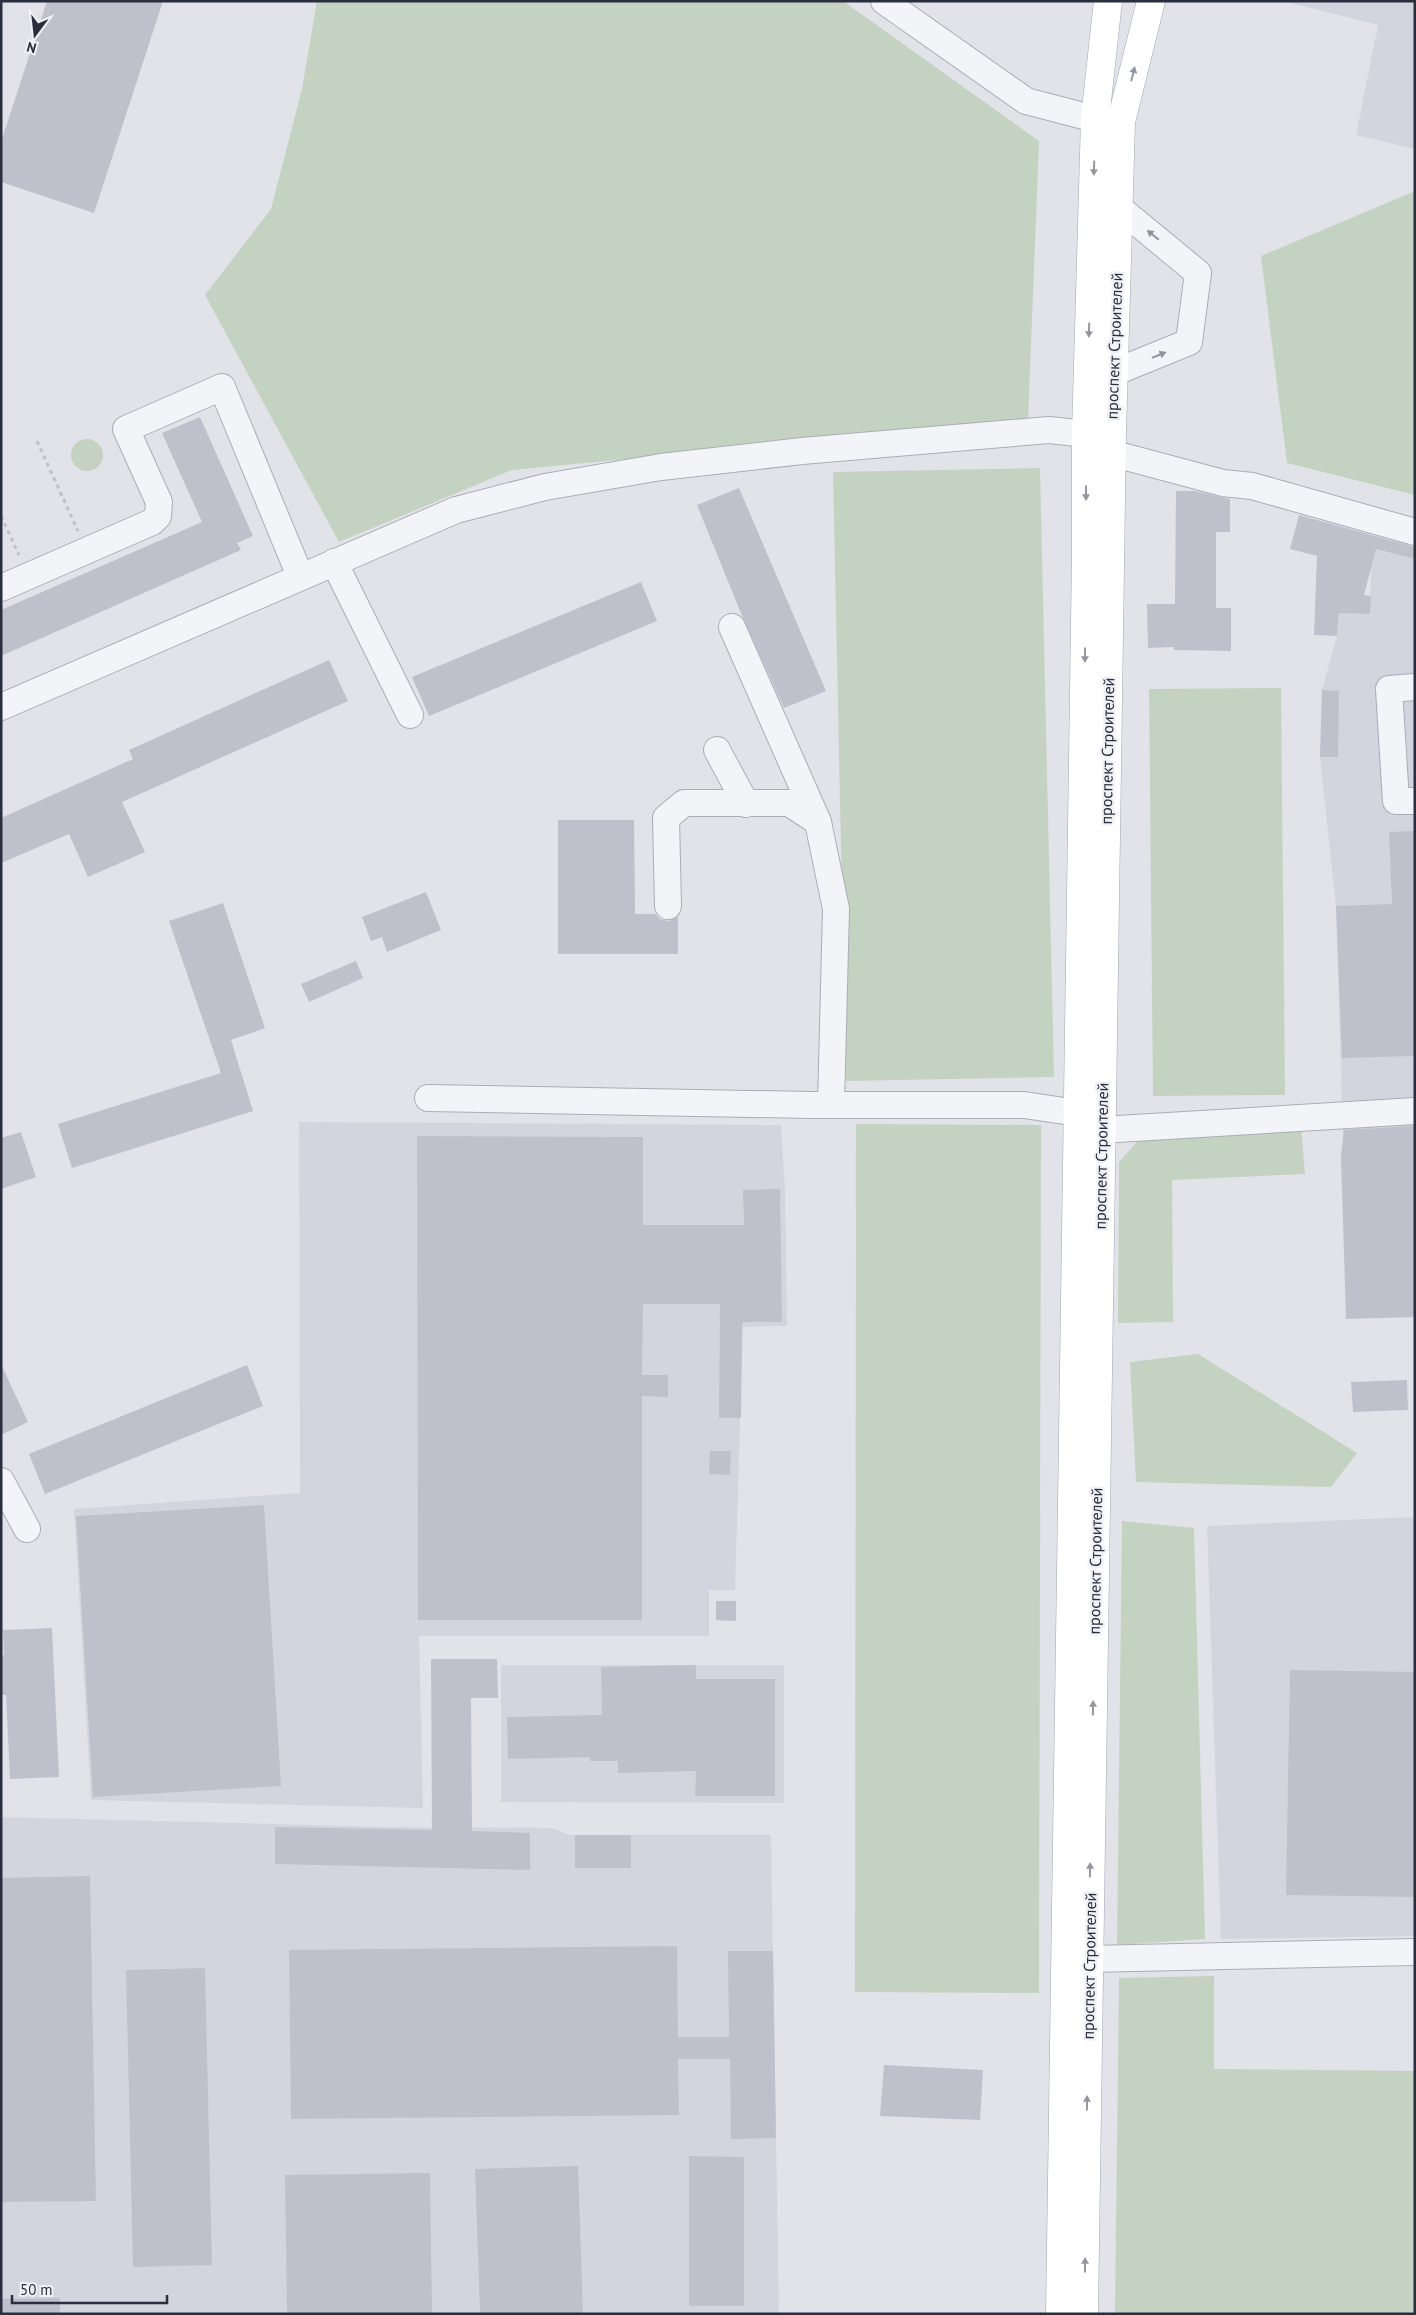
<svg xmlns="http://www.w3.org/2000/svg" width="1416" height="2315" viewBox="0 0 1416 2315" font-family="'PT Sans',sans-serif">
  <rect width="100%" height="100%" fill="#e1e3e9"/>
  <g fill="#d3d5de">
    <polygon points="1283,1 1415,1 1415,149 1356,135 1378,25"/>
    <polygon points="1376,549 1415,559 1415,1137 1343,1138 1336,906 1320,757 1322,690 1337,636 1339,613 1370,614 1371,569"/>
    <polygon points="299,1122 781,1125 785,1190 787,1326 743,1327 735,1590 709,1590 709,1636 419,1636 423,1808 91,1800 74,1509 300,1493"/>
    <polygon points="1415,1517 1415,1936 1221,1939 1207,1526"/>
    <polygon points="501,1665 784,1665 784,1803 501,1802"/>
    <polygon points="1,1817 388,1827 552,1828 570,1835 771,1835 779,2314 1,2314"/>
  </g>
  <g fill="#c4d2c2">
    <polygon points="317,1 843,1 1039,141 1028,421 512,470 339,542 205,295 271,209 302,89"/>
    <polygon points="1415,191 1415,495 1287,463 1261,256"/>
    <circle cx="87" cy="455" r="16"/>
    <polygon points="1040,468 1054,1077 846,1081 833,472"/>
    <polygon points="1281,688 1285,1095 1153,1096 1149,689"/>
    <polygon points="856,1124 1041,1125 1039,1993 855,1992"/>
    <polygon points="1301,1126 1305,1174 1172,1180 1173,1322 1118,1323 1119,1162 1144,1134"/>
    <polygon points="1198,1354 1357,1453 1331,1487 1136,1482 1130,1362"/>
    <polygon points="1122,1521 1194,1528 1205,1939 1117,1945"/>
    <polygon points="1214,1976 1214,2069 1415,2071 1415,2314 1115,2314 1119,1978"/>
  </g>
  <g fill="#bec1cb">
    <polygon points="47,1 163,1 94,213 1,182 1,142"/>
    <polygon points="200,417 253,536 237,543 241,550 1,656 1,610 202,522 162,433"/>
    <polygon points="739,488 826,691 784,708 743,618 697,505"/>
    <polygon points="1176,491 1195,491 1230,499 1230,532 1216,532 1216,608 1231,608 1231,651 1174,650 1174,647 1148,648 1147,604 1175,604"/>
    <polygon points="1299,515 1415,547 1415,559 1376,549 1364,595 1371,596 1370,614 1339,613 1337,636 1314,635 1317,556 1290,549"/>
    <polygon points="641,582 657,621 429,716 412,677"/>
    <polygon points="329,660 348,701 122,802 145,852 88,877 69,834 1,863 1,818 133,759 129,750"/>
    <polygon points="1322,690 1339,691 1338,757 1320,757"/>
    <polygon points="558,820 634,820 635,914 655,914 660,919 668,921 678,917 678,954 558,954"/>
    <polygon points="1415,831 1415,1056 1342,1058 1336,906 1392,904 1389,832"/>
    <polygon points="426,892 441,930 387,952 382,937 371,941 362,917"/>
    <polygon points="223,903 265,1028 231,1040 253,1111 72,1168 58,1124 221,1073 169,921"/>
    <polygon points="356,961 363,978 309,1002 301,984"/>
    <polygon points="1415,1126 1415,1317 1346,1319 1341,1156 1344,1130"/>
    <polygon points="21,1132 36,1177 1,1189 1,1138"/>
    <polygon points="417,1136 643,1137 643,1225 744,1225 743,1190 780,1189 782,1322 742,1322 741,1418 719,1418 720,1304 643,1304 642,1375 668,1375 668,1397 642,1396 642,1620 418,1620"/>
    <polygon points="1,1364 28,1422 1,1435"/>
    <polygon points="247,1365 263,1406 45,1494 29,1454"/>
    <polygon points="1407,1380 1408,1410 1353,1412 1351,1382"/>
    <polygon points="710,1451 731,1451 730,1475 709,1474"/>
    <polygon points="264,1505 281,1786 93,1797 76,1516"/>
    <polygon points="716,1601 736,1601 736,1621 716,1620"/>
    <polygon points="52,1628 59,1777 10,1779 6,1695 1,1695 1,1655 4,1655 3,1630"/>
    <polygon points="431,1659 497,1659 498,1698 471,1698 472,1831 530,1833 530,1870 275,1864 275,1827 432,1830"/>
    <polygon points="696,1665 696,1679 775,1679 775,1796 695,1796 696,1771 618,1773 618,1761 590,1761 590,1757 508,1759 507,1717 602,1715 601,1667"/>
    <polygon points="1290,1670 1415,1672 1415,1897 1286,1895"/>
    <rect x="575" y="1835" width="56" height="33"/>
    <polygon points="90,1876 96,2201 1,2202 1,1878"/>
    <polygon points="677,1946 678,2037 729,2037 728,1951 773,1951 776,2138 731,2139 730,2059 678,2059 679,2115 291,2119 289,1950"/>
    <polygon points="205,1968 212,2265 133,2267 126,1970"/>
    <polygon points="884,2065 983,2070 980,2120 880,2116"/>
    <polygon points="689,2156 744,2157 744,2306 689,2306"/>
    <polygon points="578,2166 583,2314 480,2314 475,2169"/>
    <polygon points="430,2173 432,2314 287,2314 285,2175"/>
    <polygon points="60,2298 60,2314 1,2314 1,2299"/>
  </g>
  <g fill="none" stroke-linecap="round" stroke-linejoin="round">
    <defs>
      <g id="minor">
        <polyline points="884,1 1026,101 1095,119 1118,121"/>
        <polyline points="1113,373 1189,342 1198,273 1118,207"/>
        <polyline points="1111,453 1223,483 1252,486 1415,532"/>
        <polyline points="334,562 410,715"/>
        <polyline points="1,588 152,522 158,516 159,502 126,429 222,387 300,576"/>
        <polyline points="732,627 818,822"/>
        <polyline points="1415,687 1389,689 1396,801 1415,801"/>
        <polyline points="1,707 456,510 545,487 661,467 802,451 1049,430 1086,434 1108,433"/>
        <polyline points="717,750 746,804"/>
        <polyline points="668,906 666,818 684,803 789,803 818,822 836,909 831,1105"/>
        <polyline points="428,1098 811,1105 1024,1105 1078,1113"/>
        <polyline points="1101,1130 1415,1111"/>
        <polyline points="1,1481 27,1529"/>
        <polyline points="1089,1959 1415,1952"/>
      </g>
      <g id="major">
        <polyline points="1060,2314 1086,555 1086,434 1095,119 1108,1"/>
        <polyline points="1084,2314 1112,433 1121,122 1151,1"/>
      </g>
    </defs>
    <use href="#minor" stroke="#aaadb6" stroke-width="28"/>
    <use href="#major" stroke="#a0a6b4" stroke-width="29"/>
    <g stroke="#bfc1c7" stroke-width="3" stroke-dasharray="4 4" stroke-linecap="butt">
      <polyline points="37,441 78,531"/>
      <polyline points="1,516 19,555"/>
    </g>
    <use href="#minor" stroke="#f3f4f7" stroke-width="26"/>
    <use href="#major" stroke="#fff" stroke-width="28"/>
  </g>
  <defs><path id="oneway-solid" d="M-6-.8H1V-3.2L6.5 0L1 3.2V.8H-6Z" transform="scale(1.25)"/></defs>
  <g fill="#9497a0">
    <use href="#oneway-solid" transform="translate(1133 74) rotate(-76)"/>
    <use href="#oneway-solid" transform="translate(1094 168) rotate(92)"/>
    <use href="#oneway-solid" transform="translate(1089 330) rotate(92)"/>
    <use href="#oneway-solid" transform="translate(1086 493) rotate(90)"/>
    <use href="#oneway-solid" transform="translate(1085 655) rotate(91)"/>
    <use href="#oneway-solid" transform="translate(1093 1708) rotate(-89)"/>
    <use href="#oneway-solid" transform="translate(1090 1870) rotate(-89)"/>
    <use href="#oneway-solid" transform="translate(1087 2103) rotate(-89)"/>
    <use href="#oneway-solid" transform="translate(1085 2265) rotate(-89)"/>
  </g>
  <g fill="#8e929c">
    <use href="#oneway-solid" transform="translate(1153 235) rotate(-141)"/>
    <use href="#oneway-solid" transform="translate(1159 355) rotate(-22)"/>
  </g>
  <g text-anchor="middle" stroke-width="5" stroke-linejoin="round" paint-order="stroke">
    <g font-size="16" fill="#2a2f40" stroke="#f0f2f6">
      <text transform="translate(1114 346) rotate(-88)" y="6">проспект Строителей</text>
      <text transform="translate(1107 751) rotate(-89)" y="6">проспект Строителей</text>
      <text transform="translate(1101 1156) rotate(-89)" y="6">проспект Строителей</text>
      <text transform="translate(1095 1561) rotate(-89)" y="6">проспект Строителей</text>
      <text transform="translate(1089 1966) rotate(-89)" y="6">проспект Строителей</text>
    </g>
  </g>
  <rect width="1416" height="2315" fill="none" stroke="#2a2f40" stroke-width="5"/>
  <g transform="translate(35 35) rotate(195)" stroke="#f0f2f6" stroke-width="4" paint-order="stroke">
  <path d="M0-4L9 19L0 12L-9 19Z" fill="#2a2f40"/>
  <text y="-8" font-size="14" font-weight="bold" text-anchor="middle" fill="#2a2f40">N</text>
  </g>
  <path d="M12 2295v8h155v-8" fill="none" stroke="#2a2f40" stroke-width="2.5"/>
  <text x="20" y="2295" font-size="15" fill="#2a2f40" stroke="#f0f2f6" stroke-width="4" paint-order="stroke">50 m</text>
</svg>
